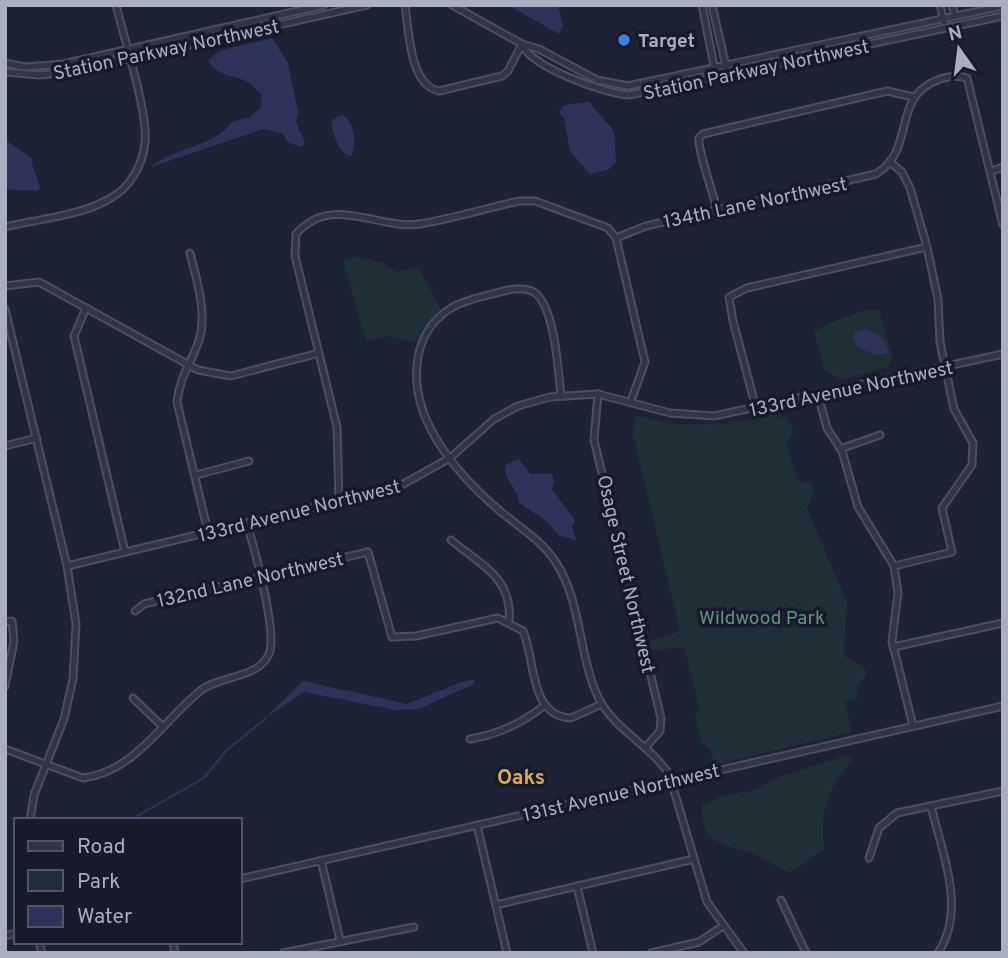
<svg xmlns="http://www.w3.org/2000/svg" width="1008" height="958" viewBox="0 0 1008 958" font-family="Overpass,sans-serif">
  <rect width="100%" height="100%" fill="#1d2236"/>
  <g fill="#1f2f37">
    <polygon points="354,257 383,263 397,272 418,267 441,309 414,342 388,336 366,341 343,261"/>
    <polygon points="879,310 893,359 887,367 840,380 824,369 814,331 860,311"/>
    <path d="M778,414L779,418L786,416L794,432L786,443L798,481L812,483L814,494L807,508L847,603L844,649L846,658L863,666L868,674L856,687L859,697L845,702L852,732L714,765L710,749L702,743L695,716L699,706L684,647L650,651L648,642L680,631L633,434L636,415C685,431 728,424 778,414Z"/>
    <path d="M848,755L852,760C827,789 820,811 824,849L791,872C780,870 771,862 761,857C731,844 698,848 702,805L722,796L755,790L780,777Z"/>
  </g>
  <g fill="#2c345a">
    <polygon points="508,5 558,5 563,26 559,34"/>
    <path d="M272,38L288,63L298,112L296,122L305,143L302,147L289,143L282,133L263,129L151,167C175,147 214,147 232,122L250,117L260,108L262,96C242,68 225,85 208,61L219,51Z"/>
    <polygon points="589,102 614,131 616,162 608,170 590,174 570,151 564,118 559,112 564,105"/>
    <path d="M342,115C354,121 357,143 352,155L348,156C338,149 331,132 332,120Z"/>
    <path d="M5,140L32,158C31,170 39,177 40,189L37,191L5,189Z"/>
    <polygon points="865,329 883,338 889,352 878,355 858,348 853,337 856,332"/>
    <path d="M519,459L530,474H552L554,481L552,489L575,521L572,526L576,540L560,536L545,520L519,503C517,486 502,479 506,465Z"/>
    <polygon points="474,680 474,684 418,709 395,710 304,692 264,719 303,681 407,704 464,681"/>
  </g>
  <g fill="none" stroke-linecap="round" stroke-linejoin="round">
    <polyline stroke="#2c345a" stroke-width="2" points="130,820 204,778 227,750 265,719"/>
    <defs>
      <g id="minor">
        <path d="M405,5C409,30 409,85 439,91L502,76L508,71L522,44"/>
        <polyline points="452,5 522,44 539,49 597,80 628,86 1003,6"/>
        <polyline points="702,5 715,71"/>
        <polyline points="712,5 727,71"/>
        <polyline points="940,5 944,22"/>
        <polyline points="952,5 955,16"/>
        <path d="M522,44C530,67 606,94 629,95L1003,16"/>
        <polyline points="5,63 25,67 63,64 324,5"/>
        <polyline points="5,72 39,75 68,72 367,5"/>
        <polyline points="891,163 902,172 910,188 927,247 938,299 940,342 954,409 973,443 972,465 942,508 952,552 894,566"/>
        <polyline points="991,171 1003,167"/>
        <path d="M717,210C714,196 697,147 699,138L703,134L887,91L913,97"/>
        <path d="M5,227C38,219 80,216 109,199C130,188 143,165 145,142C148,112 124,38 116,5"/>
        <path d="M616,238L646,226L876,174C918,148 889,97 940,79C949,76 958,75 967,78L1003,225"/>
        <path d="M190,253C197,282 209,317 197,346C189,366 179,380 177,402L208,532"/>
        <polyline points="5,286 39,282 198,370 231,376 319,353"/>
        <polyline points="86,308 74,336 125,552"/>
        <polyline points="5,309 67,566 76,624 73,679 64,719 34,795 30,820"/>
        <polyline points="598,394 594,440 661,718 660,731 645,748"/>
        <path d="M561,395C558,371 555,302 532,291C520,286 507,290 496,293C481,297 464,300 451,308C430,321 419,342 417,365C411,423 460,477 500,511C519,527 542,541 555,561C582,601 578,654 598,697C614,730 649,744 669,774L707,902L744,953"/>
        <polyline points="818,395 827,428 842,451 858,507 894,566 898,593 892,641 913,726"/>
        <polyline points="756,408 733,321 729,297 747,288 927,247"/>
        <polyline points="5,446 37,438"/>
        <polyline points="840,449 880,435"/>
        <polyline points="196,475 249,461"/>
        <path d="M339,502L337,427L295,256L296,234C332,193 377,230 419,224C452,219 486,208 519,201H535L608,228L616,238L645,362L631,401"/>
        <path d="M451,540C481,565 513,578 509,621"/>
        <polyline points="67,566 398,487 450,458 494,419 518,406 550,397 598,394 670,413 714,416 1003,354"/>
        <path d="M135,611L144,604L368,552L392,637L416,636L498,618L523,631C536,661 529,716 571,718L602,704"/>
        <polyline points="5,622 12,621 14,641 5,686"/>
        <polyline points="893,647 1003,623"/>
        <polyline points="133,698 162,726"/>
        <path d="M470,739C499,734 520,724 544,706"/>
        <path d="M5,749L83,778C134,772 163,721 200,691C220,675 258,679 269,654C278,634 254,547 247,524"/>
        <path d="M931,806C942,853 967,909 938,953"/>
        <polyline points="477,825 507,953"/>
        <polyline points="869,858 879,828 897,813 1003,791"/>
        <polyline points="321,860 340,940"/>
        <polyline points="240,879 1003,706"/>
        <polyline points="577,886 593,953"/>
        <polyline points="781,900 806,953"/>
        <polyline points="496,905 694,859"/>
        <polyline points="5,936 16,933"/>
        <polyline points="39,942 42,953"/>
        <polyline points="173,942 175,953"/>
        <polyline points="283,953 414,927"/>
        <polyline points="651,953 699,942 723,926"/>
      </g>
    </defs>
    <use href="#minor" stroke="#4b4f62" stroke-width="9"/>
    <use href="#minor" stroke="#313547" stroke-width="5"/>
  </g>
  <circle fill="#3f7fe0" stroke="#161a2b" stroke-width="2.5" cx="624" cy="40" r="7"/>
  <g text-anchor="middle" stroke-width="7" stroke-linejoin="round" paint-order="stroke">
    <g font-size="19" font-weight="bold" fill="#aaaec4" stroke="#161a2b" text-anchor="start">
      <text x="638" y="47">Target</text>
    </g>
    <g font-size="19" fill="#aaaec4" stroke="#161a2b">
      <text transform="translate(166 49) rotate(-12)" y="7">Station Parkway Northwest</text>
      <text transform="translate(756 69) rotate(-12)" y="7">Station Parkway Northwest</text>
      <text transform="translate(755 202) rotate(-12)" y="7">134th Lane Northwest</text>
      <text transform="translate(851 388) rotate(-12)" y="7">133rd Avenue Northwest</text>
      <text transform="translate(299 510) rotate(-14)" y="7">133rd Avenue Northwest</text>
      <text transform="translate(627 574) rotate(77)" y="7">Osage Street Northwest</text>
      <text transform="translate(250 579) rotate(-13)" y="7">132nd Lane Northwest</text>
      <text transform="translate(621 792) rotate(-13)" y="7">131st Avenue Northwest</text>
    </g>
    <g font-size="19" fill="#619579" stroke="#161a2b">
      <text x="762" y="624">Wildwood Park</text>
    </g>
    <g font-size="21" font-weight="bold" fill="#daac4f" stroke="#161a2b">
      <text x="521" y="784">Oaks</text>
    </g>
  </g>
  <rect width="1008" height="958" fill="none" stroke="#aaaec4" stroke-width="14"/>
  <rect x="14" y="818" width="228" height="126" fill="#161a2b" stroke="#515568" stroke-width="2"/>
  <rect x="28" y="841" width="35" height="10" fill="#313547" stroke="#515568" stroke-width="2"/>
  <text x="77" y="853" font-size="21" fill="#aaaec4">Road</text>
  <rect x="28" y="870" width="35" height="21" fill="#1f2f37" stroke="#515568" stroke-width="2"/>
  <text x="77" y="888" font-size="21" fill="#aaaec4">Park</text>
  <rect x="28" y="906" width="35" height="21" fill="#2c345a" stroke="#515568" stroke-width="2"/>
  <text x="77" y="923" font-size="21" fill="#aaaec4">Water</text>
  <g transform="translate(959 49) rotate(346)" stroke="#161a2b" stroke-width="5" paint-order="stroke">
  <path d="M0-5L12 26L0 18L-12 26Z" fill="#aaaec4"/>
  <text y="-10" font-size="19" font-weight="bold" text-anchor="middle" fill="#aaaec4">N</text>
  </g>
</svg>
